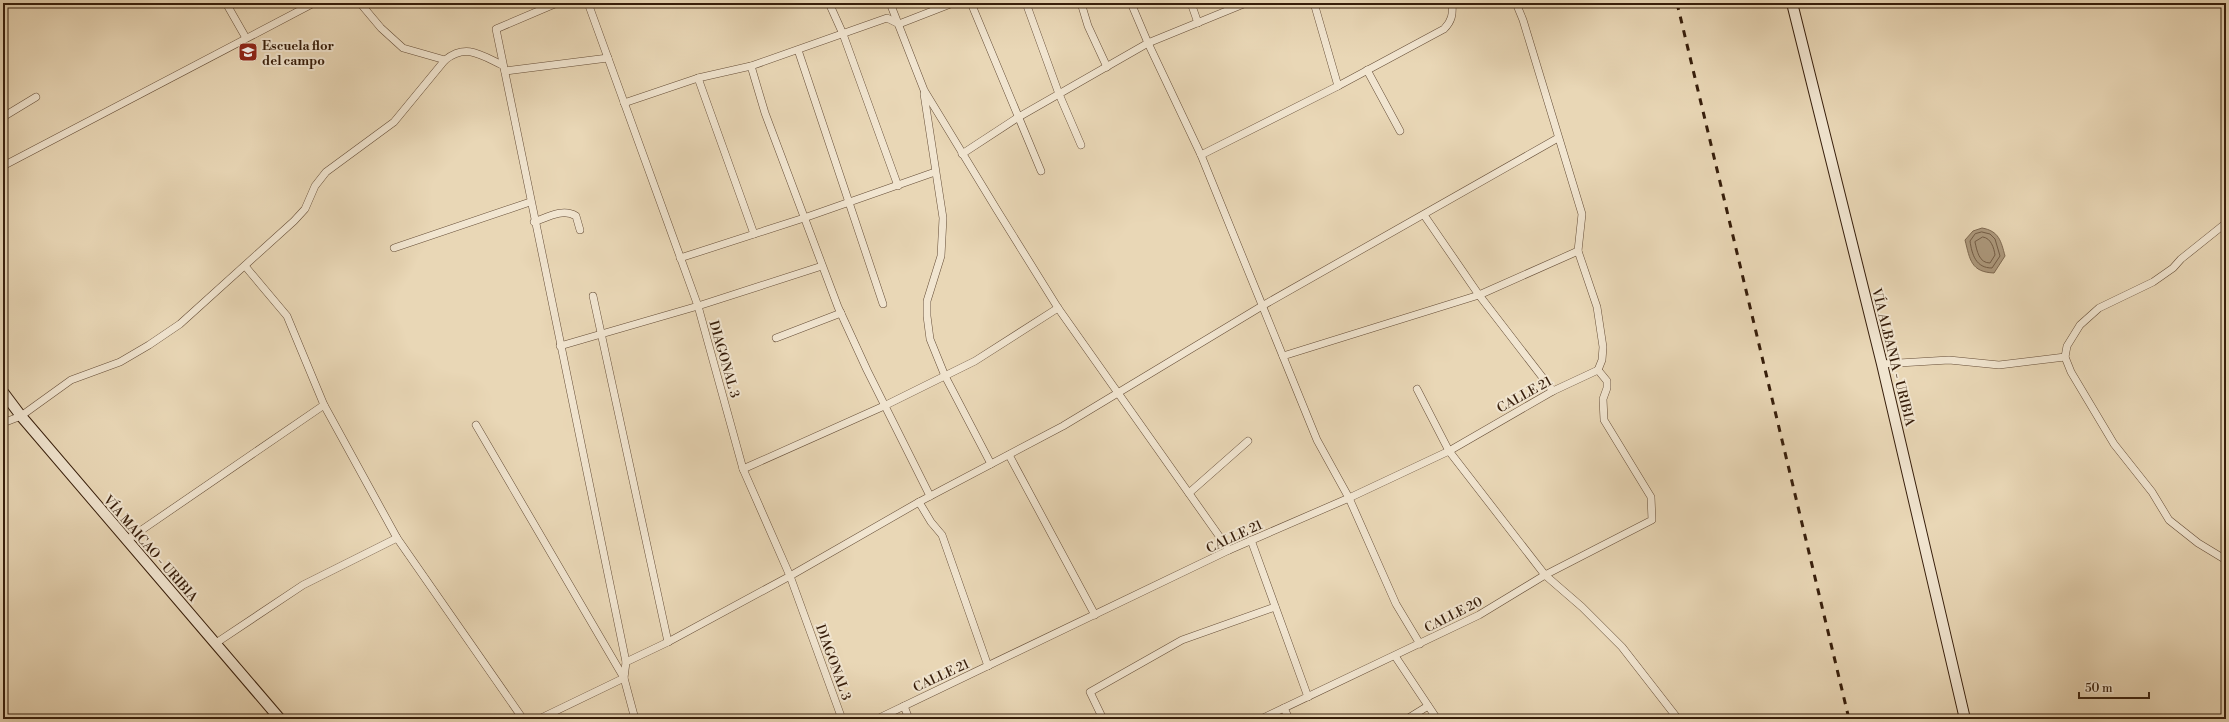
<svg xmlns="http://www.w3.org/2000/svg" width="2229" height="722" viewBox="0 0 2229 722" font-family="'Libre Bodoni',serif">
  <rect width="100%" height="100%" fill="#e9d7b6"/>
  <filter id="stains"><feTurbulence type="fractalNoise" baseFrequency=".005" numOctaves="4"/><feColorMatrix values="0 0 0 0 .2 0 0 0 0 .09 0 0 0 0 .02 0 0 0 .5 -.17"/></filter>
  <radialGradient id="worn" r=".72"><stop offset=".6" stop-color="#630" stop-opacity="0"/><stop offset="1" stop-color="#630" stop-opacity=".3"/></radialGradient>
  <path fill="#ac987c" stroke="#7d674f" d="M1982,228C1999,231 2001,241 2005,256L1994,273C1971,272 1970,260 1965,240L1973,231Z"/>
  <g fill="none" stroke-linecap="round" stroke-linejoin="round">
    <g stroke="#725b44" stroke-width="1">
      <path d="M1982,232L1990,234L1995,239L2000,256L1992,268C1976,268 1972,255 1970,241L1975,234Z"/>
      <path d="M1983,237C1991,238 1994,248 1995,255L1990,263C1979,263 1977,251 1975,242Z"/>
    </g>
    <defs>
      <g id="street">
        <polyline points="226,3 246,38"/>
        <polyline points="360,3 381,28 403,48 445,60"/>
        <polyline points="557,3 496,29 626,662"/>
        <polyline points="588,3 698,306 743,469 790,576 842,719"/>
        <polyline points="829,3 843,34 898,186"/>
        <polyline points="890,3 924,90 997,210 1058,308 1229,550"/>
        <polyline points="971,3 1041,171"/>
        <polyline points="1026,3 1059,94 1081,145"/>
        <polyline points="1081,3 1088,26 1107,67"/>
        <polyline points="1131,3 1148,43 1201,155 1317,440 1349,498 1396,604 1420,644"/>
        <polyline points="1191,3 1198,23"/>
        <polyline points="1516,3 1523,20 1582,214 1578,251 1597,307 1603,347 1602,360 1598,370"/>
        <polyline points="798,50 883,304"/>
        <polyline points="751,66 765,113 838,307 867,370 930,496"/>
        <polyline points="1367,70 1400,131"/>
        <polyline points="505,71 608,58"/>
        <polyline points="698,78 754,234"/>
        <path d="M1338,86L1444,29C1452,21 1453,14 1452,3"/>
        <polyline points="924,94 943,218 941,256 927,301 927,316 930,339 945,376 991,464"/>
        <polyline points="624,103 698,78 751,66 887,18 899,24 953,3"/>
        <polyline points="3,117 36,97"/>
        <polyline points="962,154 1017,118 1148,43 1246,3"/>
        <polyline points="1201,155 1338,86 1314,3"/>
        <polyline points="3,166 314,3"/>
        <polyline points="1424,215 1479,295 1553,391"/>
        <path d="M534,222C548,217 563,208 576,216L580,230"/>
        <polyline points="2226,223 2181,259 2173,268 2153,282 2099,308 2080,325 2067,346 2065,357 2071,372 2114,444 2152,492 2169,520 2198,543 2226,560"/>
        <polyline points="394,248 530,202"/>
        <polyline points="680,258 804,218 935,172"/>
        <polyline points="245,266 287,316 324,405 397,538 523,719"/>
        <polyline points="593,296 668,642"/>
        <polyline points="776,338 841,313"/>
        <polyline points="560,346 698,306 822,266"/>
        <polyline points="1283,356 1479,295 1578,251"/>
        <polyline points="1882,364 1949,360 1999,365 2065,357"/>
        <polyline points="1417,389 1449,451 1545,575 1582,607 1622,647 1678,719"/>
        <path d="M3,423L21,416L71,380L120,362L149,345L180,324L294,221L305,209L315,186L326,172L394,122L445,60C466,43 481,55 502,65"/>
        <polyline points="476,425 624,678 635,719"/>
        <polyline points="1009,455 1095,615"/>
        <polyline points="743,469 884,406 975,361 1058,308"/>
        <polyline points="1189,493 1248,441"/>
        <polyline points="919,502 931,522 942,535 988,666"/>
        <polyline points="127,540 324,405"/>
        <polyline points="1251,540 1308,697"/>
        <polyline points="216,643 303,585 397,538"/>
        <polyline points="1395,656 1437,719"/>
        <polyline points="904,706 909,719"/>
        <polyline points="1284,708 1289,719"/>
        <polyline points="539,719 624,678 626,662 668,642 790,576 919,502 1063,426 1262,306 1558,138"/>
        <polyline points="877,719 1229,550 1349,498 1449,451 1553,391 1598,370"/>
        <polyline points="1103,719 1090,692 1182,640 1275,607"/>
        <polyline points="1261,719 1479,615 1545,575 1652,520 1651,497 1604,420 1603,399 1607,388 1607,381 1598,370"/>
        <polyline points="1407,719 1428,706"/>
      </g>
      <g id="secondary">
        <polyline points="1792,3 1882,364 1965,719"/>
        <polyline points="3,392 21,416 280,719"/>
      </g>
    </defs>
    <use href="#street" stroke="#644c36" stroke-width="8"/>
    <use href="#secondary" stroke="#371e0b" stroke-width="12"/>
    <use href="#street" stroke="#f1e5d0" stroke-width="7"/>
    <use href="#secondary" stroke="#f1e5d0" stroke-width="10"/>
    <polyline stroke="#371e0b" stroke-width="3" stroke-dasharray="7 7" stroke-linecap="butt" points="1677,3 1849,719"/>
  </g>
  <defs>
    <symbol id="school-square" viewBox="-11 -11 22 22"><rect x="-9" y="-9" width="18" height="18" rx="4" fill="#8f2418" stroke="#f1e5d0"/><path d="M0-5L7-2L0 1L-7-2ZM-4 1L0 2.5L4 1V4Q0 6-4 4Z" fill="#fff"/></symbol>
  </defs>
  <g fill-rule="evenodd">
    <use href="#school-square" x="237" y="41" width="22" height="22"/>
  </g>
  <g text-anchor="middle" stroke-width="4" stroke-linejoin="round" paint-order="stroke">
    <g font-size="13" font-weight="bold" fill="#371e0b" stroke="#f1e5d0" text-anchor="start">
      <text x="262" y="50">Escuela flor<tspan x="262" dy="15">del campo</tspan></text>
    </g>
    <g font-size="13" fill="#371e0b" stroke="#f1e5d0">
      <text transform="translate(1894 357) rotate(76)" y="5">VÍA ALBANIA - URIBIA</text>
      <text transform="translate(725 359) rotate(74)" y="5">DIAGONAL 3</text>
      <text transform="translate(1524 394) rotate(-29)" y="5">CALLE 21</text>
      <text transform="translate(1234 536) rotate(-25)" y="5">CALLE 21</text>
      <text transform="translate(151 548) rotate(49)" y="5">VÍA MAICAO - URIBIA</text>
      <text transform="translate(1453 614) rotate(-27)" y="5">CALLE 20</text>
      <text transform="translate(834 662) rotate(70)" y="5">DIAGONAL 3</text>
      <text transform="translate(941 675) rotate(-25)" y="5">CALLE 21</text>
    </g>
  </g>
  <rect width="2229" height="722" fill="none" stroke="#e9d7b6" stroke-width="16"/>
  <rect x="4" y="4" width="2221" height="714" fill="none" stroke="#371e0b" stroke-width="2"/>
  <rect x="8" y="8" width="2213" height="706" fill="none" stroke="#371e0b"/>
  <path d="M2079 692v6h70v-6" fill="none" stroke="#371e0b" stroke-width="2"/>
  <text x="2085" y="692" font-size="12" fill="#371e0b" stroke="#f1e5d0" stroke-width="3" paint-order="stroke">50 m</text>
  <rect width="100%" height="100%" filter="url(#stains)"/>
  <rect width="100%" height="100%" fill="url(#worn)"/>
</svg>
